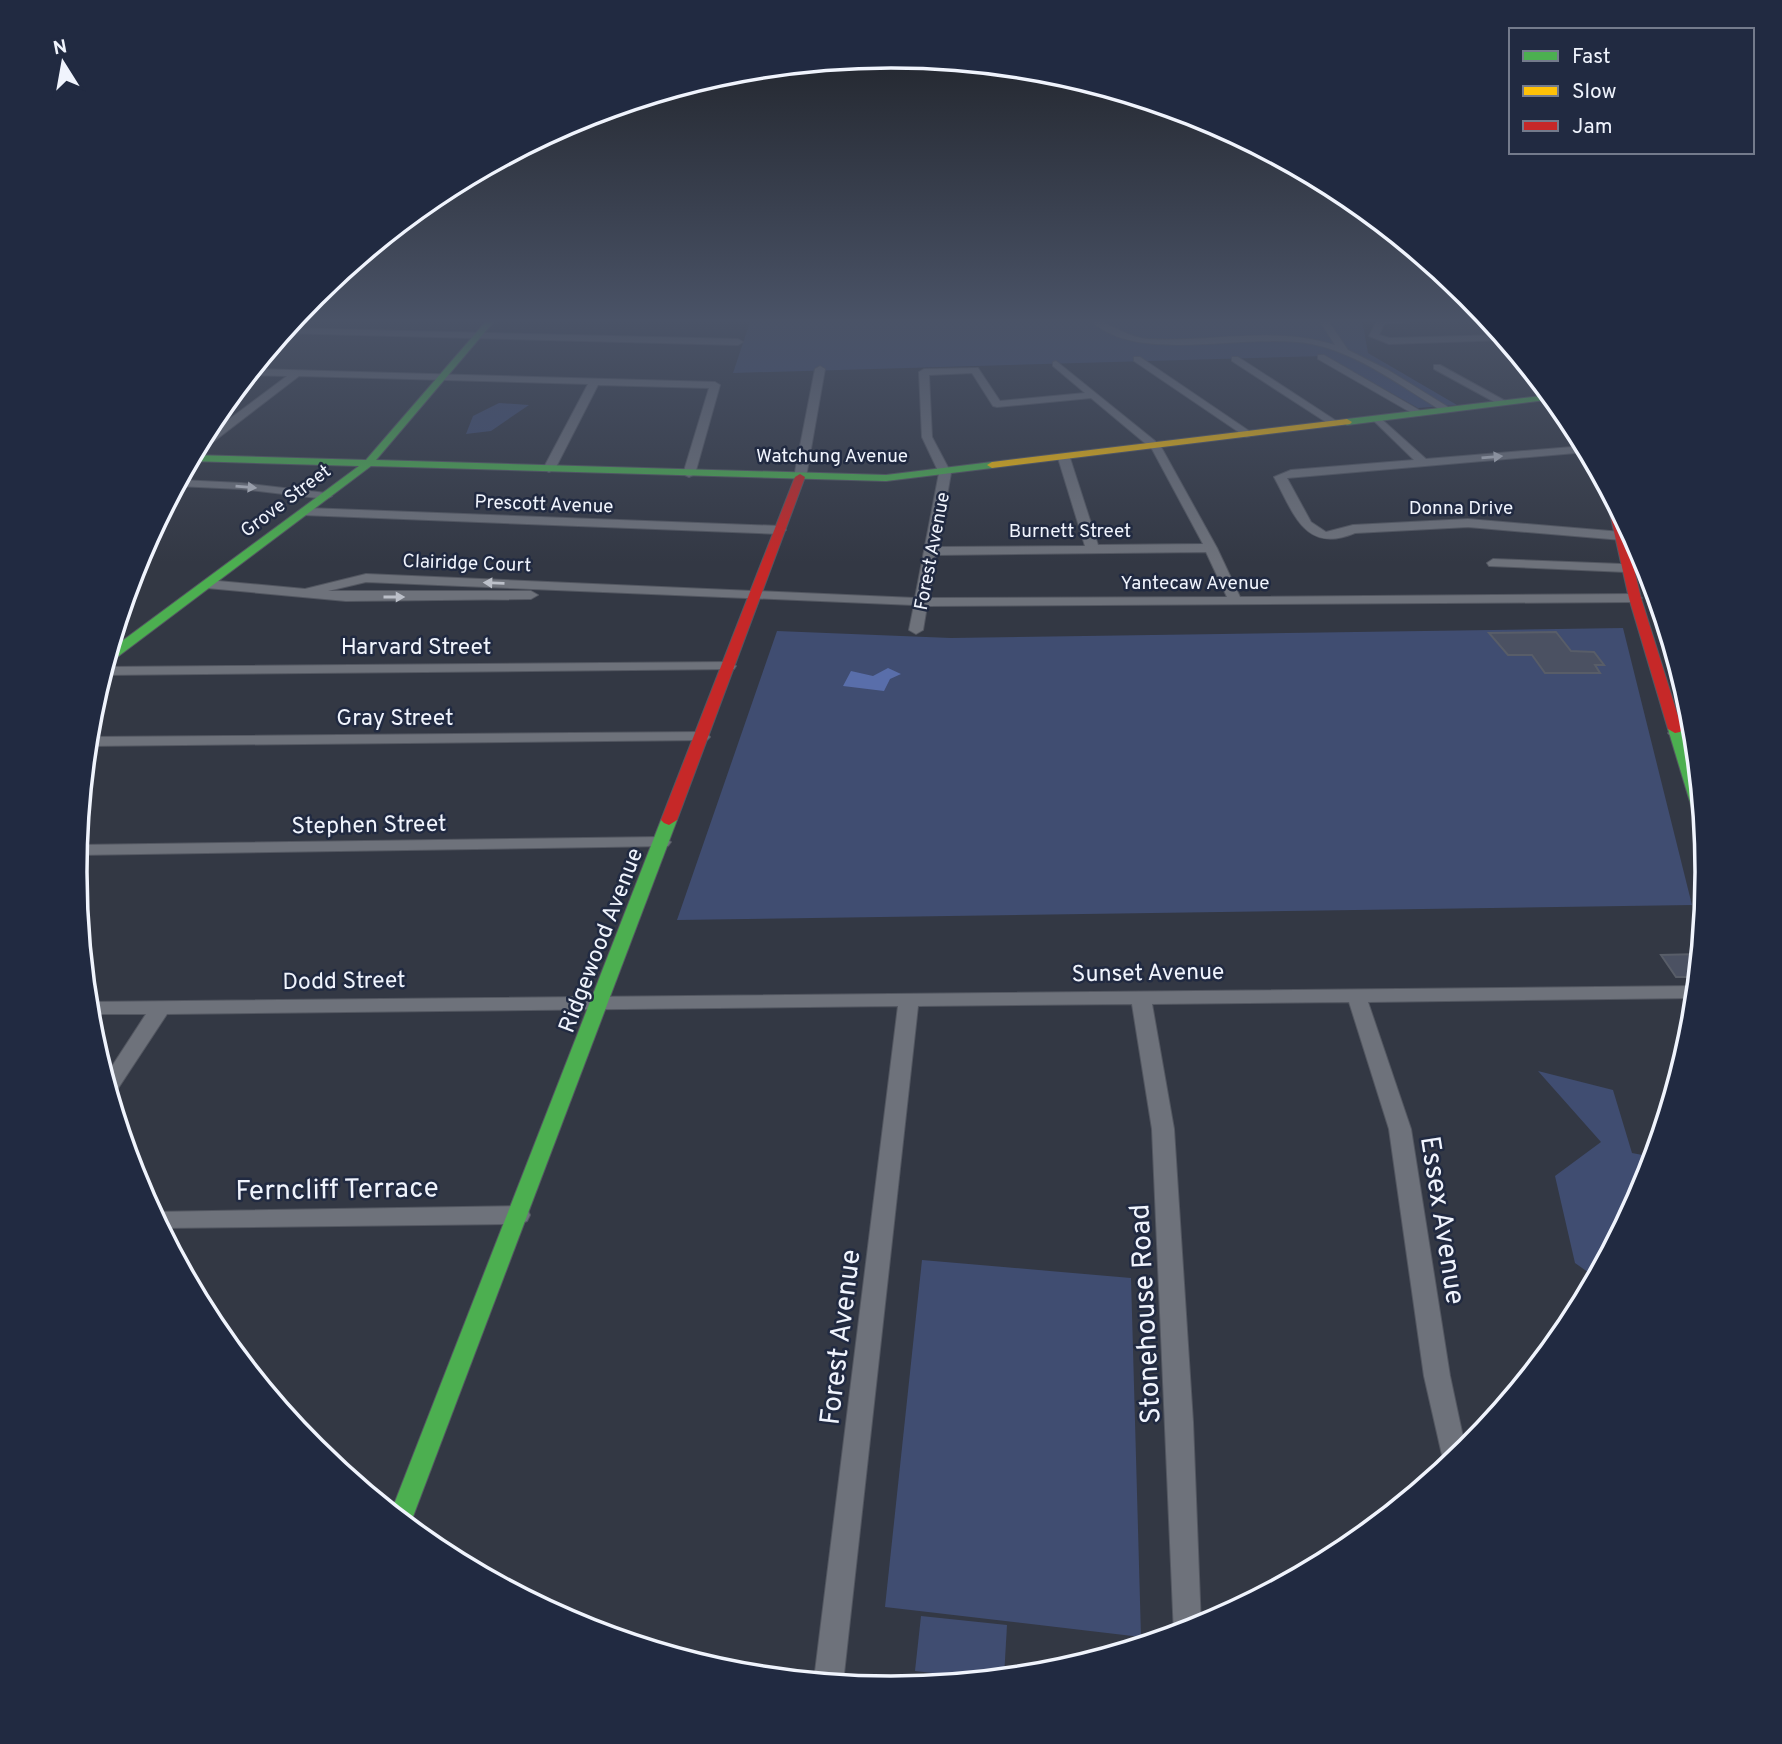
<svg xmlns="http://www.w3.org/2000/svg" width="1782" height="1744" viewBox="0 0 1782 1744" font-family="Overpass,sans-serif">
  <rect width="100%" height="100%" fill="#333844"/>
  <g fill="#404d71">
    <polygon points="751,319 1362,319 1368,353 1457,405 1418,408 1325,356 733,373"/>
    <polygon points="499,403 529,405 491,431 466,434 473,416"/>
    <polygon points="1623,628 1692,905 677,920 777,631 951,638"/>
    <polygon points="1538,1071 1613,1090 1632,1153 1653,1157 1645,1185 1595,1277 1575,1263 1555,1176 1601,1142"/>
    <polygon points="922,1260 1131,1278 1141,1637 885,1607"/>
    <polygon points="921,1616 1007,1625 1004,1677 983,1679 915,1671"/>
  </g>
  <polygon fill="#596eaa" points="888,668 901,674 890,679 884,691 843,686 851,671 873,676"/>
  <g fill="#4b5162" stroke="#585d68" stroke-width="2">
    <polygon points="1556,632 1571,651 1594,652 1604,665 1595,665 1600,673 1545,673 1532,655 1508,655 1489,633"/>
    <polygon points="1699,954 1697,977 1676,977 1661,955"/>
  </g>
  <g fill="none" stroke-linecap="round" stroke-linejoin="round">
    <defs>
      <g id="street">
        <path d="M1089,319C1106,319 1124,337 1148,339C1212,343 1273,325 1335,345L1318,319H1327L1348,350L1388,370L1453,410L1444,412C1403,388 1360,354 1312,344C1245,331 1137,367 1089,319Z"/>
        <polygon points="1378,319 1432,319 1384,324 1379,335 1390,338 1501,335 1505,340 1389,344 1369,336"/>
        <polygon points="287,328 738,339 743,342 738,345 283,333"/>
        <polygon points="1318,355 1324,355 1426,414 1417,416 1318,359"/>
        <polygon points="1134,357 1140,357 1255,435 1246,437 1134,361"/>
        <polygon points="1232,357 1238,357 1341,424 1332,426 1232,361"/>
        <polygon points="1520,358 1524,364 1517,363 1515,361"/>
        <path d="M1056,361L1160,445L1217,548L1240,597L1635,594L1642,598L1635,602L927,606L923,630L916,634L909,630L914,605L366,582L328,591H531L538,595L531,599L346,601L207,588L200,584L207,580L305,589L366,574L915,598L939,473L922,437L919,372L924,369L978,368L1000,401L1085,393L1053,366V362ZM972,373L993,406L997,407L1091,398L1152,449L1203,544L1098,545L1070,458L1064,455L1058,458L1085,546L938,547L951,473L932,437L929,375ZM1206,552L1227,597L929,598L936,555Z"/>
        <polygon points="1434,365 1440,365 1509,403 1500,405 1434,369"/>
        <polygon points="820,366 825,369 806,477 800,480 794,477 815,369"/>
        <polygon points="253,369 715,382 720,385 695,474 689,477 683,474 709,388 598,385 555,469 549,472 543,469 588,384 299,376 200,452 194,453 200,441 287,376 249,375"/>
        <path d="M1378,416L1426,459L1584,446L1587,452L1287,478L1311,522L1326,532L1353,525L1468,519L1622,532L1628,536L1622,540L1468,527L1355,533C1305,554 1294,514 1274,477L1291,470L1414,460L1374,421V417Z"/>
        <polygon points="180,480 241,483 326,493 332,496 326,499 241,489 177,486"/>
        <polygon points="307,508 780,526 786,530 780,534 303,515 303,509"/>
        <polygon points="1493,559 1647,565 1649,573 1489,566 1487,563"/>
        <polygon points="729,662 736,666 734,669 102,675 105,667"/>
        <polygon points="1676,728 1693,730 1694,740 1671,736 1668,733"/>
        <polygon points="702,732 707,734 710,737 707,740 87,746 88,737"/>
        <polygon points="662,837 671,842 668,846 77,855 78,845"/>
        <polygon points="1696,986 1695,998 1368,1002 1411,1129 1450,1376 1466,1451 1445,1468 1424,1376 1389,1129 1349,1002 1152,1004 1174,1129 1193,1422 1201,1626 1174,1635 1152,1129 1132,1004 918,1006 843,1683 814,1680 898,1006 167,1014 115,1093 110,1095 105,1077 146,1014 89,1014 88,1002"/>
        <polygon points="519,1206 527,1209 530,1215 527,1221 519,1224 160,1228 152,1212"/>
      </g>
      <g id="fast">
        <polygon points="488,319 496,319 376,460 886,475 992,462 997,465 992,468 886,481 371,466 112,661 106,662 110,650 359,466 190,461 193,455 366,460"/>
        <polygon points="1550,395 1554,399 1347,425 1342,422 1347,419"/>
        <polygon points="1675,725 1682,729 1698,781 1702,819 1694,815 1668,729"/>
        <polygon points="669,815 677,820 409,1527 391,1512 661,820"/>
      </g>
      <polygon id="slow" points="1347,419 1352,422 1350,424 992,468 987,465 992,462"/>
      <g id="jam">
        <polygon points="800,474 805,477 677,820 669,825 664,823 661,820 795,477"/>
        <polygon points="1609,493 1621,515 1641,598 1682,729 1680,732 1675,733 1668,729 1629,598 1606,496"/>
      </g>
    </defs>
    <use href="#street" stroke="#535761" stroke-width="2"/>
    <use href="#fast" stroke="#535761" stroke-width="2"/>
    <use href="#slow" stroke="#535761" stroke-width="2"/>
    <use href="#jam" stroke="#535761" stroke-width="2"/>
    <use href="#street" fill="#6e727b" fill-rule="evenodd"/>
    <use href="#fast" fill="#4caf50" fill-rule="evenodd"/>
    <use href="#slow" fill="#ffc107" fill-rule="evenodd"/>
    <use href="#jam" fill="#c62828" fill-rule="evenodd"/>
  </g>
  <defs><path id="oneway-solid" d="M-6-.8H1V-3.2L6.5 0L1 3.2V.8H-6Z" transform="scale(1.75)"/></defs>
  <g fill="#bcc0c9">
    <use href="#oneway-solid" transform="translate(1492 457) rotate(-5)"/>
    <use href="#oneway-solid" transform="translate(246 487) rotate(5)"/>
    <use href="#oneway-solid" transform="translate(494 583) rotate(-178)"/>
    <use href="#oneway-solid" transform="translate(394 597)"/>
  </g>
  <linearGradient id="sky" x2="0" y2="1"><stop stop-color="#1c1f25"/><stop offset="0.57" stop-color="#4a5367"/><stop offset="1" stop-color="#4a5367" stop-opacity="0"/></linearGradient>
  <rect width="1782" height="563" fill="url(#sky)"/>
  <g text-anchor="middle" stroke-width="5" stroke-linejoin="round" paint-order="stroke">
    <g font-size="19" fill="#f0f4fd" stroke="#212a41">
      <text x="832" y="462">Watchung Avenue</text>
      <text transform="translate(285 500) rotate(-37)" y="7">Grove Street</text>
      <text transform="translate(544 503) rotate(2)" y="7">Prescott Avenue</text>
      <text x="1461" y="514">Donna Drive</text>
      <text x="1070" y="537">Burnett Street</text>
      <text transform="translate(931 551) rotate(-79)" y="7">Forest Avenue</text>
      <text transform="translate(467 562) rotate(2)" y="7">Clairidge Court</text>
      <text x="1195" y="589">Yantecaw Avenue</text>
    </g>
    <g font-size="23" fill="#f0f4fd" stroke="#212a41">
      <text x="416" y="654">Harvard Street</text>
      <text x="395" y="725">Gray Street</text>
      <text transform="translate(369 824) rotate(-1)" y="8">Stephen Street</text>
      <text transform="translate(600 940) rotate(-69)" y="8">Ridgewood Avenue</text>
      <text transform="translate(1148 972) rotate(-1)" y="8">Sunset Avenue</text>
      <text transform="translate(344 980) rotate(-1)" y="8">Dodd Street</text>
    </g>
    <g font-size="28" fill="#f0f4fd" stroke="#212a41">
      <text transform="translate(337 1188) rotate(-1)" y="10">Ferncliff Terrace</text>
      <text transform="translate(1444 1220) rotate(81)" y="10">Essex Avenue</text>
      <text transform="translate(1144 1314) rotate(-93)" y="10">Stonehouse Road</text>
      <text transform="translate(839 1337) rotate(-83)" y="10">Forest Avenue</text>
    </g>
  </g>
  <path d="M0 0H1782V1744H0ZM87 872a804 804 0 1 1 1608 0a804 804 0 1 1-1608 0Z" fill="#212a41" fill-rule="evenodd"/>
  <path fill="none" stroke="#f0f4fd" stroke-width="3.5" d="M87 872a804 804 0 1 1 1608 0a804 804 0 1 1-1608 0Z"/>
  <rect x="1509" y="28" width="245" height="126" fill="#212a41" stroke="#747b8c" stroke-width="2"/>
  <rect x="1523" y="51" width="35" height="10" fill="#4caf50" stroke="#747b8c" stroke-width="2"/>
  <text x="1572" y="63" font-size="21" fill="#f0f4fd">Fast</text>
  <rect x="1523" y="86" width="35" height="10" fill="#ffc107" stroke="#747b8c" stroke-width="2"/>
  <text x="1572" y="98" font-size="21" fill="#f0f4fd">Slow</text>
  <rect x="1523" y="121" width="35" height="10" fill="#c62828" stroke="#747b8c" stroke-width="2"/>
  <text x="1572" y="133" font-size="21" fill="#f0f4fd">Jam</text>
  <g transform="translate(63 63) rotate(349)" stroke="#212a41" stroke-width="5" paint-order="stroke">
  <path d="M0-5L12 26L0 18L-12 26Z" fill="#f0f4fd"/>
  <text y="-10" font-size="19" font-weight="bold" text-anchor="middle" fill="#f0f4fd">N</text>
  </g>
</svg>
